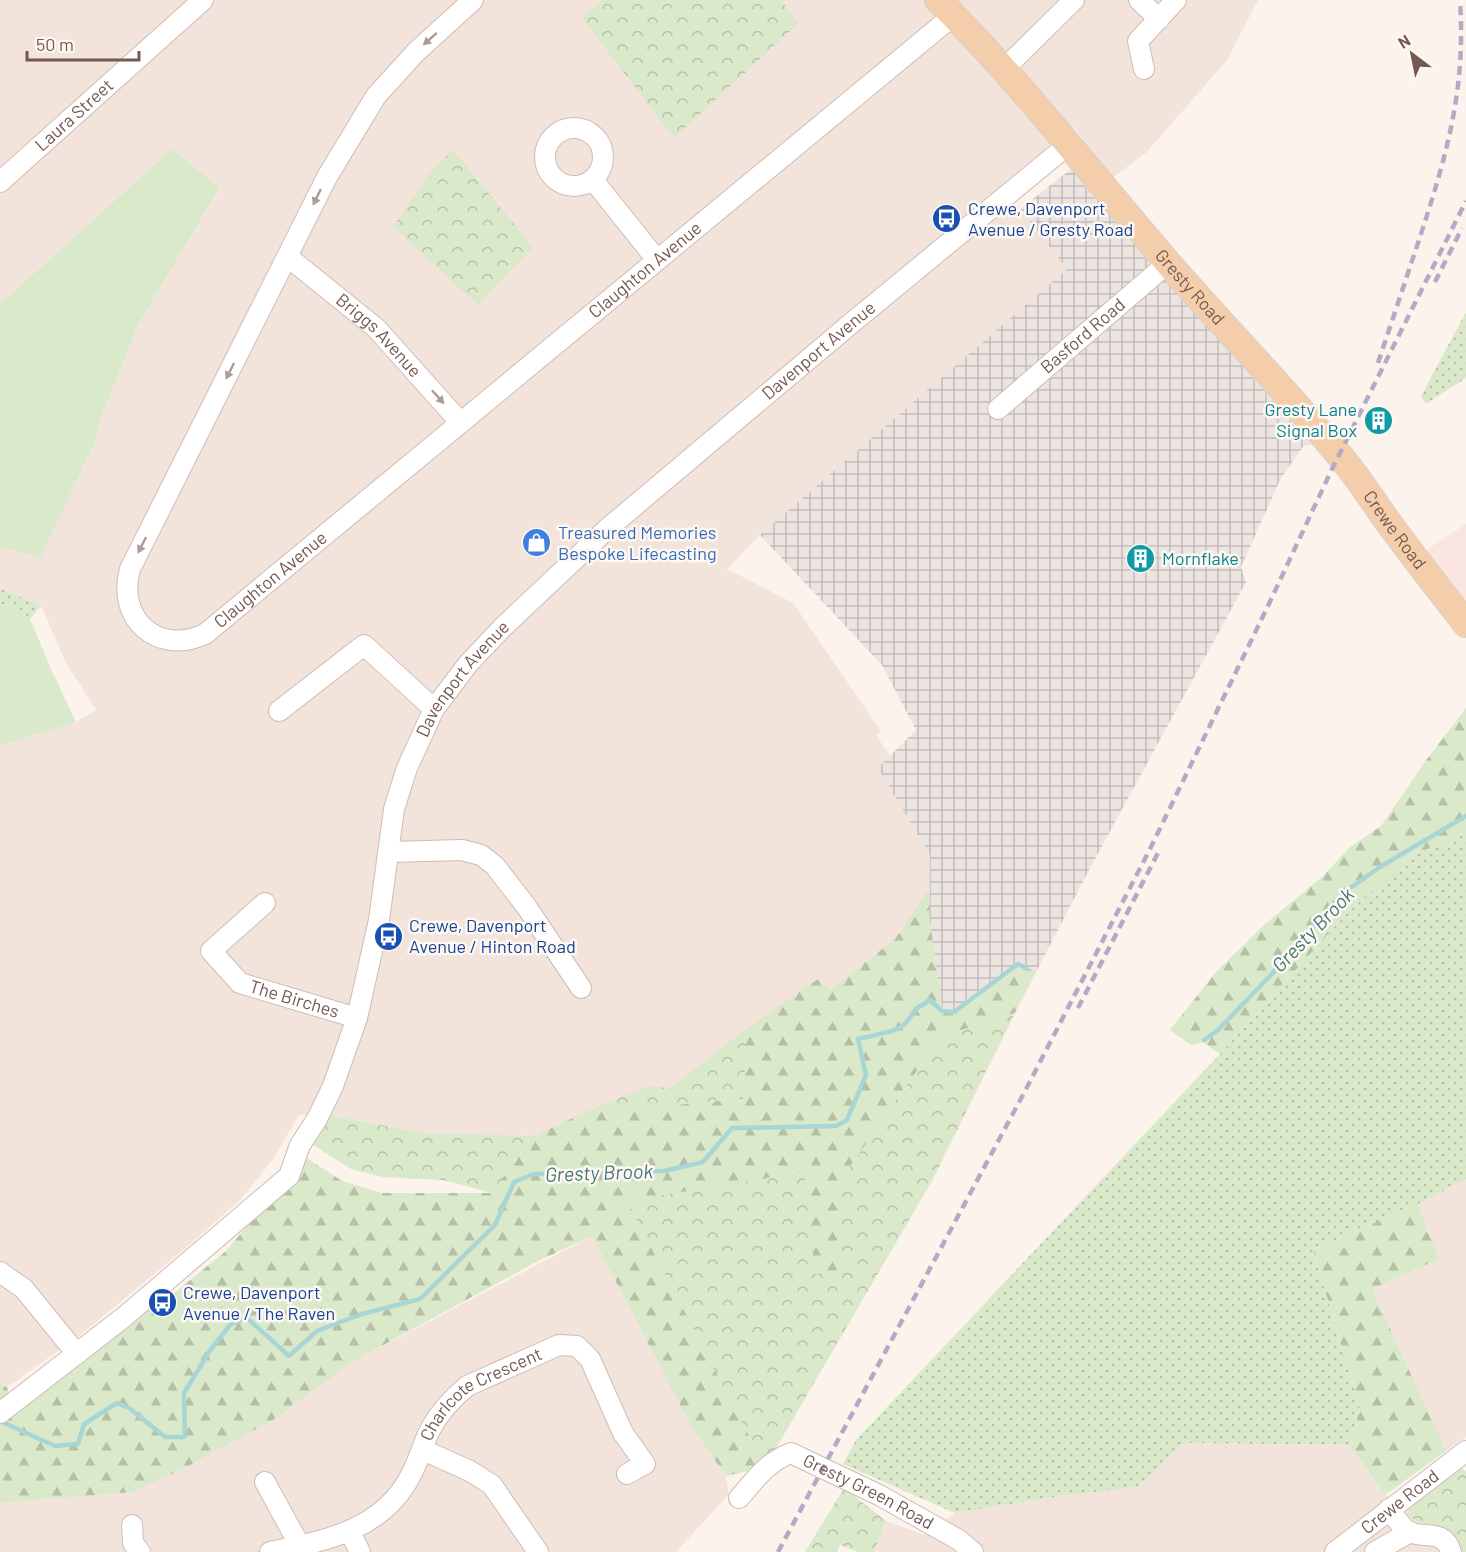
<svg xmlns="http://www.w3.org/2000/svg" width="1466" height="1552" viewBox="0 0 1466 1552" font-family="Barlow,sans-serif">
  <defs>
    <pattern id="industrial-grid" width="8" height="8" patternUnits="userSpaceOnUse" patternTransform="scale(1.5)"><rect width="8" height="8" fill="#ebe4e1"/><path d="M0 4h8M4 0v8" fill="none" stroke="#c3bcb9"/></pattern>
    <pattern id="grass-dots" width="8" height="8" patternUnits="userSpaceOnUse" patternTransform="scale(1.5)"><rect width="8" height="8" fill="#dbe9cb"/><path d="M2 2h.1M6 6h.1" fill="none" stroke="#b6c0a7" stroke-width="1.8" stroke-linecap="round"/></pattern>
    <pattern id="forest-firs" width="22" height="20" patternUnits="userSpaceOnUse" patternTransform="scale(1.5)"><rect width="22" height="20" fill="#dbe9cb"/><path d="M5 1l3.5 6h-7zM16 11l3.5 6h-7z" fill="#b6c0a7"/></pattern>
    <pattern id="park-crowns" width="20" height="18" patternUnits="userSpaceOnUse" patternTransform="scale(1.5)"><rect width="20" height="18" fill="#dbe9cb"/><path d="M2 6a3 3 0 1 1 6 0M12 15a3 3 0 1 1 6 0" fill="none" stroke="#b6c0a7"/></pattern>
  </defs>
  <rect width="100%" height="100%" fill="#fbf3ec"/>
  <g fill="#f3e4db">
    <polygon points="0,0 1258,0 1227,60 1147,152 1112,178 1074,127 1002,188 1068,269 760,535 727,569 793,603 881,731 876,735 890,756 878,768 930,855 930,887 895,939 830,990 818,979 667,1101 640,1096 534,1136 424,1133 329,1115 299,1115 274,1158 241,1199 188,1246 78,1337 7,1387 0,1384 0,746 76,722 96,710 65,661 41,606 0,588 0,547 40,557 95,442 102,415 138,325 220,189 172,149 0,304"/>
    <polygon points="1466,1179 1466,1437 1446,1451 1372,1289 1439,1259 1418,1204"/>
    <polygon points="592,1236 691,1426 726,1476 729,1494 676,1552 0,1552 0,1503 133,1492 183,1469 273,1420 354,1361"/>
    <polygon points="1184,1443 1350,1445 1385,1495 1409,1506 1441,1528 1460,1545 1462,1552 874,1552 886,1521 925,1535 955,1513 1060,1496 1138,1487"/>
  </g>
  <polygon fill="#fae5e1" points="1466,524 1466,607 1425,551"/>
  <polygon fill="url(#industrial-grid)" points="1071,169 1312,445 1305,445 1302,448 1280,480 1241,567 1246,582 1090,868 1036,972 1017,964 954,1012 942,1011 929,915 930,855 878,768 916,730 882,665 760,535 1067,269 1020,209"/>
  <g fill="url(#grass-dots)">
    <polygon points="1466,312 1466,378 1426,404 1421,396"/>
    <polygon points="0,588 41,606 30,619 20,610 0,604"/>
    <polygon points="1466,832 1466,1179 1418,1204 1313,1250 1360,1408 1350,1445 1184,1443 1138,1487 1060,1496 955,1513 843,1464 856,1440 1220,1054 1346,914 1415,852 1437,847"/>
  </g>
  <g fill="url(#forest-firs)">
    <polygon points="1466,708 1466,833 1448,844 1415,852 1346,914 1220,1054 1203,1042 1191,1045 1170,1030 1216,972 1264,925 1323,876 1350,847 1381,826 1427,759"/>
    <polygon points="930,887 929,915 943,1011 954,1012 1018,964 1036,972 1015,1013 943,1036 900,1094 835,1189 840,1270 815,1274 765,1467 726,1476 691,1426 592,1236 536,1262 354,1361 273,1420 183,1469 133,1492 0,1503 0,1384 7,1387 12,1403 124,1317 162,1303 226,1251 305,1157 342,1181 382,1193 491,1193 534,1136 583,1113 742,1099 747,1028 818,979 830,990 895,939"/>
    <polygon points="1418,1204 1439,1259 1372,1289 1446,1451 1385,1495 1350,1445 1360,1408 1313,1250"/>
  </g>
  <g fill="url(#park-crowns)">
    <polygon points="602,0 781,0 799,23 674,138 582,18"/>
    <polygon points="453,150 533,247 478,305 393,227 429,173"/>
    <polygon points="1015,1013 932,1181 765,1467 627,1201 804,1172 815,1274 839,1270 835,1189 900,1094 943,1036"/>
    <polygon points="747,1028 743,1099 583,1113 648,1086 671,1088"/>
    <polygon points="329,1115 424,1133 534,1136 492,1193 443,1180 382,1177 351,1169 312,1144"/>
    <path d="M1462,1468L1466,1472V1552H1462C1454,1526 1425,1529 1408,1515L1409,1506Z"/>
    <polygon points="844,1488 886,1521 874,1552 858,1552 840,1545 837,1552 805,1552"/>
  </g>
  <g fill="#dbe9cb">
    <polygon points="172,149 220,188 138,325 102,415 95,442 40,558 0,547 0,304"/>
    <polygon points="0,604 20,610 30,619 51,669 76,722 0,746"/>
  </g>
  <g fill="none" stroke-linecap="round" stroke-linejoin="round">
    <g stroke="#a8d5d5" stroke-width="4.5">
      <polyline points="1204,1040 1218,1030 1270,976 1335,902 1349,889 1380,867 1466,816"/>
      <polyline points="0,1421 55,1446 78,1444 84,1424 117,1403 129,1408 165,1437 183,1437 185,1436 184,1393 211,1349 230,1325 247,1318 289,1356 317,1331 362,1314 420,1299 495,1225 514,1182 534,1174 664,1171 703,1162 732,1128 836,1126 847,1120 866,1075 858,1039 892,1031 899,1028 906,1023 916,1009 930,1000 942,1011 954,1012 1018,964 1026,968"/>
    </g>
    <defs>
      <g id="minor">
        <path id="s1" d="M473,0L416,52L376,96L327,177L130,569C116,619 158,656 205,634L954,15"/>
        <polyline points="1139,0 1159,19"/>
        <polyline points="1004,69 1074,0"/>
        <polyline points="1144,69 1138,41 1176,0"/>
        <circle cx="574" cy="157" r="29"/>
        <polyline points="593,180 657,260"/>
        <path id="s2" d="M0,182L203,0"/>
        <path id="s3" d="M288,257L376,328L460,422"/>
        <path id="s4" d="M998,409L1168,263"/>
        <polyline points="279,711 364,645 434,709"/>
        <polyline points="389,852 462,850 481,855 495,866 526,906 581,988"/>
        <path id="s5" d="M265,903L211,951L240,983L357,1018"/>
        <polyline points="0,1272 24,1289 77,1354"/>
        <path id="s6" d="M0,1413L124,1317L289,1176L300,1145L317,1119L333,1086L357,1018L379,920L394,809L407,768L434,709L468,664L502,628L607,529L854,321L1069,144"/>
        <polyline points="423,1450 470,1471 492,1485 538,1552"/>
        <polyline points="265,1482 300,1546"/>
        <path id="s7" d="M739,1498C755,1480 767,1462 791,1453L879,1495L959,1540L973,1552"/>
        <path d="M1389,1509C1395,1517 1401,1527 1409,1532C1424,1539 1444,1528 1451,1552"/>
        <polyline points="132,1525 133,1543 140,1552"/>
        <polyline points="350,1532 360,1552"/>
        <path id="s8" d="M270,1552C325,1541 383,1530 411,1475C419,1460 423,1443 431,1428C440,1411 453,1398 467,1386L559,1345L577,1346L590,1359L623,1433L645,1464L627,1474"/>
        <path id="s9" d="M1335,1552L1466,1451"/>
        <polyline points="1375,1552 1410,1532"/>
      </g>
      <g id="major">
        <path id="s10" d="M938,0C1021,82 1092,175 1168,263C1228,332 1292,396 1349,467C1366,489 1380,512 1397,534C1419,564 1443,594 1466,624"/>
      </g>
    </defs>
    <use href="#minor" stroke="#cfbcb4" stroke-width="22"/>
    <use href="#major" stroke="#d8d0ce" stroke-width="28"/>
    <use href="#minor" stroke="#fff" stroke-width="20"/>
    <use href="#major" stroke="#f4ceaa" stroke-width="26"/>
    <g stroke="#b5aac6" stroke-width="4.5" stroke-dasharray="9 6" stroke-linecap="butt">
      <polyline points="1435,282 1462,228"/>
      <path d="M1378,363C1392,321 1406,279 1420,237C1447,154 1466,89 1460,0"/>
      <polyline points="1078,1008 1159,851"/>
      <polyline points="778,1552 1024,1093 1150,849 1267,608 1332,469 1466,201"/>
    </g>
  </g>
  <defs><path id="oneway-solid" d="M-6-.8H1V-3.2L6.5 0L1 3.2V.8H-6Z" transform="scale(1.5)"/></defs>
  <g fill="#ac9b96">
    <use href="#oneway-solid" transform="translate(430 39) rotate(138)"/>
    <use href="#oneway-solid" transform="translate(317 197) rotate(116)"/>
    <use href="#oneway-solid" transform="translate(230 371) rotate(117)"/>
    <use href="#oneway-solid" transform="translate(438 397) rotate(48)"/>
    <use href="#oneway-solid" transform="translate(142 545) rotate(117)"/>
  </g>
  <defs>
    <symbol id="bus-disc" viewBox="-11 -11 22 22"><circle r="9.5" fill="#1a4fb4" stroke="#fef8f2"/><path d="M-5-6H5V4H4V6H2V4H-2V6H-4V4H-5ZM-3.5-4V0h7V-4ZM-3.5 1.2v1.5H-2V1.2ZM2 1.2v1.5H3.5V1.2Z" fill="#fff"/></symbol>
    <symbol id="building-disc" viewBox="-11 -11 22 22"><circle r="9.5" fill="#0f9aa8" stroke="#fef8f2"/><path d="M-4-6H4V6H1V3H-1V6H-4ZM-2.5-4.3h1.7v1.8h-1.7ZM.8-4.3h1.7v1.8H.8ZM-2.5-1h1.7V.8h-1.7ZM.8-1h1.7V.8H.8Z" fill="#fff"/></symbol>
    <symbol id="shop-disc" viewBox="-11 -11 22 22"><circle r="9.5" fill="#3f7fe0" stroke="#fef8f2"/><path d="M-5-2.5h2.3a2.7 3.5 0 0 1 5.4 0H5L5.5 6h-11ZM-1.5-2.5h3a1.5 2.3 0 0 0-3 0Z" fill="#fff"/></symbol>
  </defs>
  <g fill-rule="evenodd">
    <use href="#bus-disc" x="930" y="202" width="33" height="33"/>
    <use href="#building-disc" x="1362" y="404" width="33" height="33"/>
    <use href="#shop-disc" x="520" y="526" width="33" height="33"/>
    <use href="#building-disc" x="1124" y="542" width="33" height="33"/>
    <use href="#bus-disc" x="372" y="920" width="33" height="33"/>
    <use href="#bus-disc" x="146" y="1286" width="33" height="33"/>
  </g>
  <g text-anchor="middle" stroke-width="5" stroke-linejoin="round" paint-order="stroke">
    <g font-size="18" fill="#755850" stroke="#fef8f2">
      <text dy="6" stroke="none"><textPath href="#s2" startOffset="100">Laura Street</textPath></text>
      <text dy="6" stroke="none"><textPath href="#s1" startOffset="1370">Claughton Avenue</textPath></text>
      <text dy="6" stroke="none"><textPath href="#s10" startOffset="382">Gresty Road</textPath></text>
      <text dy="6" stroke="none"><textPath href="#s3" startOffset="120">Briggs Avenue</textPath></text>
      <text dy="6" stroke="none"><textPath href="#s4" startOffset="112">Basford Road</textPath></text>
      <text dy="6" stroke="none"><textPath href="#s6" startOffset="1394">Davenport Avenue</textPath></text>
      <text dy="6" stroke="none"><textPath href="#s10" startOffset="700">Crewe Road</textPath></text>
      <text dy="6" stroke="none"><textPath href="#s1" startOffset="884">Claughton Avenue</textPath></text>
      <text dy="6" stroke="none"><textPath href="#s6" startOffset="908">Davenport Avenue</textPath></text>
      <text dy="6" stroke="none"><textPath href="#s5" startOffset="172">The Birches</textPath></text>
      <text dy="6" stroke="none"><textPath href="#s8" startOffset="280">Charlcote Crescent</textPath></text>
      <text dy="6" stroke="none"><textPath href="#s7" startOffset="156">Gresty Green Road</textPath></text>
      <text dy="6" stroke="none"><textPath href="#s9" startOffset="82">Crewe Road</textPath></text>
    </g>
    <g font-size="18" fill="#164399" stroke="#fef8f2" text-anchor="start">
      <text x="968" y="215">Crewe, Davenport<tspan x="968" dy="21">Avenue / Gresty Road</tspan></text>
      <text x="409" y="932">Crewe, Davenport<tspan x="409" dy="21">Avenue / Hinton Road</tspan></text>
      <text x="183" y="1299">Crewe, Davenport<tspan x="183" dy="21">Avenue / The Raven</tspan></text>
    </g>
    <g font-size="18" fill="#0d838f" stroke="#fef8f2" text-anchor="end">
      <text x="1357" y="416">Gresty Lane<tspan x="1357" dy="21">Signal Box</tspan></text>
      <text x="1162" y="565" text-anchor="start">Mornflake</text>
    </g>
    <g font-size="18" fill="#366cbe" stroke="#fef8f2" text-anchor="start">
      <text x="558" y="539">Treasured Memories<tspan x="558" dy="21">Bespoke Lifecasting</tspan></text>
    </g>
    <g font-size="20" font-style="italic" fill="#447778" stroke="#fef8f2">
      <text transform="translate(1313 930) rotate(-46)" y="7">Gresty Brook</text>
      <text transform="translate(599 1173) rotate(-2)" y="7">Gresty Brook</text>
    </g>
  </g>
  <g transform="translate(1412 54) rotate(328)" stroke="#fef8f2" stroke-width="4.5" paint-order="stroke">
  <path d="M0-4.5L10 22L0 15L-10 22Z" fill="#755850"/>
  <text y="-9" font-size="16" font-weight="bold" text-anchor="middle" fill="#755850">N</text>
  </g>
  <path d="M27 51v9h112v-9" fill="none" stroke="#755850" stroke-width="3"/>
  <text x="36" y="51" font-size="18" fill="#755850" stroke="#fef8f2" stroke-width="4.5" paint-order="stroke">50 m</text>
</svg>
